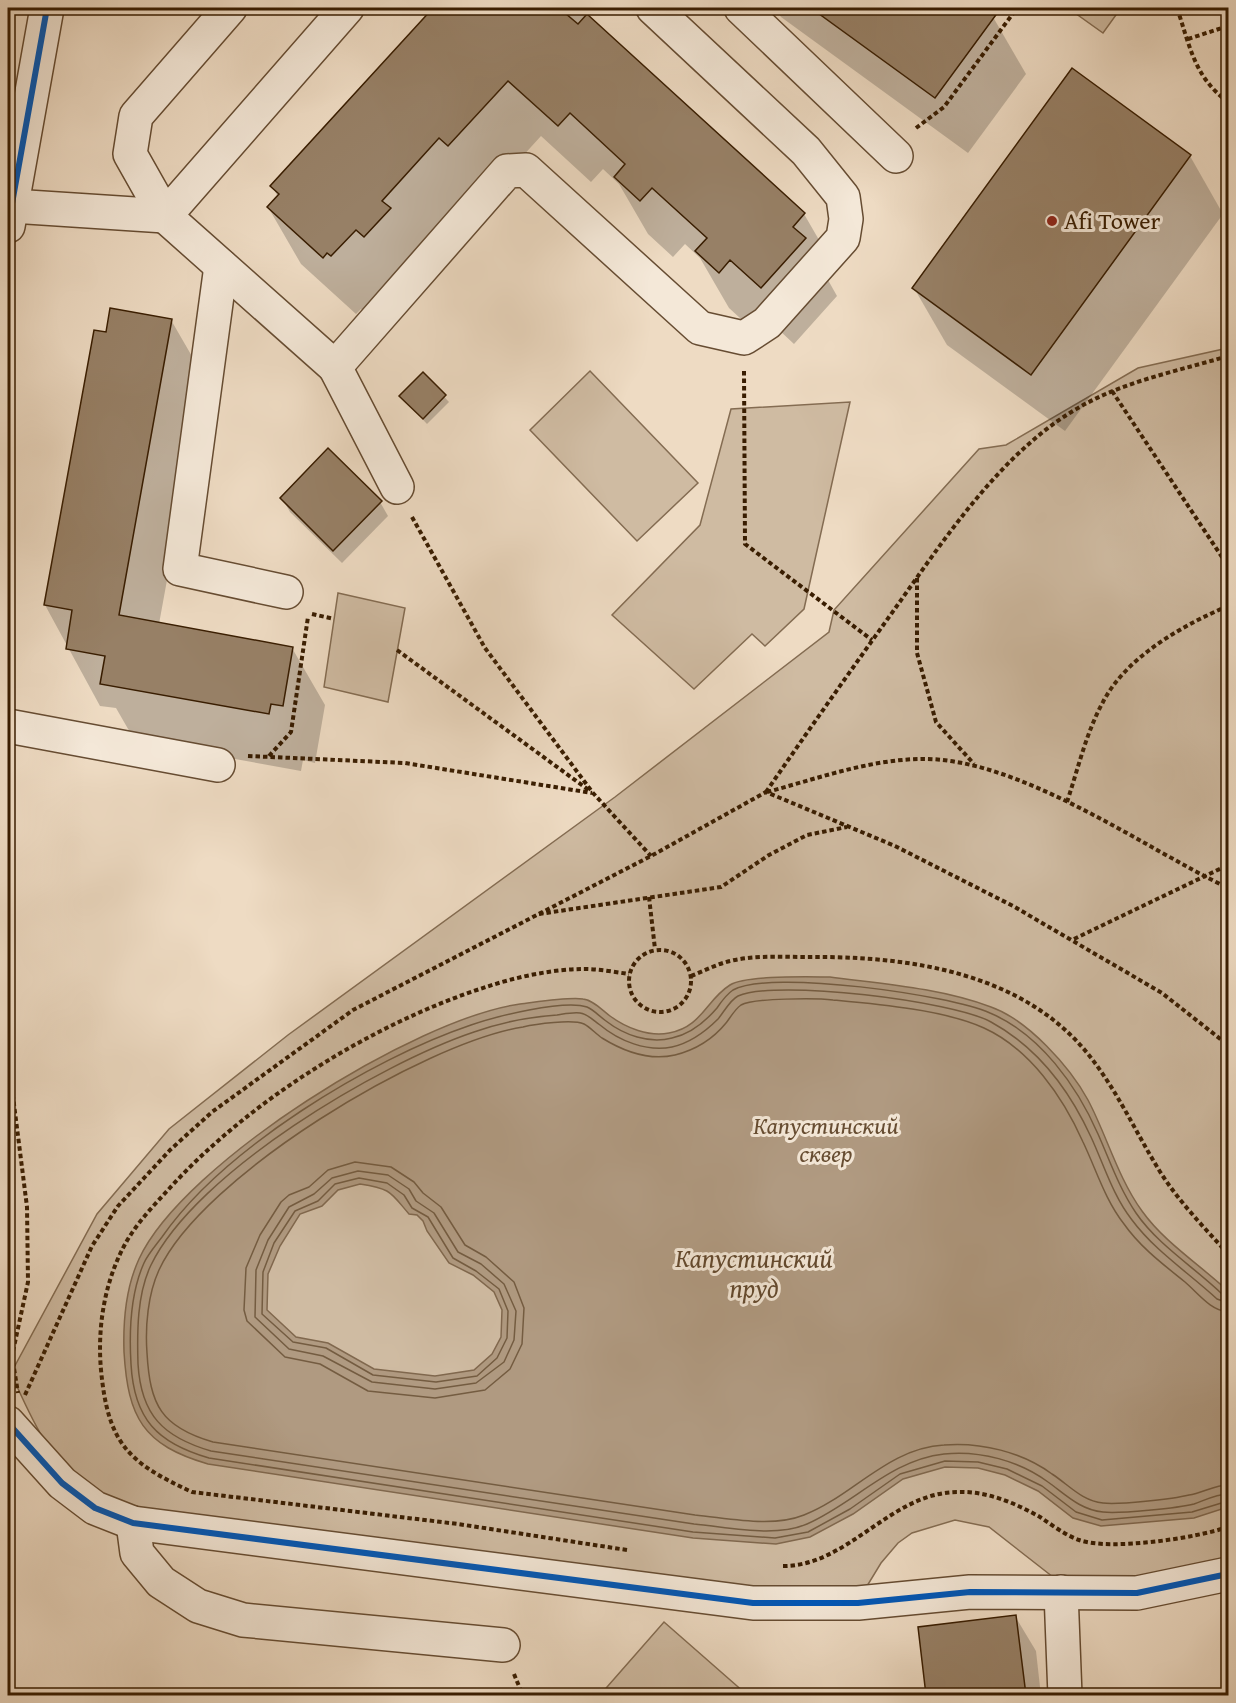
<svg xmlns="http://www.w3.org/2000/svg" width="1236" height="1703" viewBox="0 0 1236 1703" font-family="'Gentium Book Plus',serif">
  <rect width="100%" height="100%" fill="#eedbc3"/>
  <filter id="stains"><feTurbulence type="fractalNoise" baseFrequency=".00333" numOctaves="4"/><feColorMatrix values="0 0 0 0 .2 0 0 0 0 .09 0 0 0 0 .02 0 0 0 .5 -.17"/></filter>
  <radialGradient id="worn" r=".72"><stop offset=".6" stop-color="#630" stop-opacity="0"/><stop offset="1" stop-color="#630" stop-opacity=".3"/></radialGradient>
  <g fill="#cfbba2" stroke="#846c52" stroke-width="1.5">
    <polygon points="1068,8 1121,8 1103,33"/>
    <path d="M1228,348V1564L1214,1570L1062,1584L989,1527L955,1520L912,1533L898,1543L881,1563L864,1591L796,1597L137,1513C123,1506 104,1501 91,1492C51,1464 30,1416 11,1373L97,1214L169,1129L288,1035L615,797L829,632L834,610L979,449L1006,445L1138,368Z"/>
    <polygon points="590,371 698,483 637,541 530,430"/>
    <polygon points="850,402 804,609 765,646 752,634 694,689 612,615 700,525 731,409"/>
    <polygon points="338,593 405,608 388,702 324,687"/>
    <polygon points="664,1622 745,1693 743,1695 600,1695"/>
  </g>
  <path fill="#b09a81" stroke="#80684e" stroke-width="1.5" fill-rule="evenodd" d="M830,977C884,984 940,988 991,1007C1028,1020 1070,1067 1088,1100C1107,1136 1118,1178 1142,1211C1164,1242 1200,1265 1228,1291V1507L1194,1518L1101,1526L1073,1518L1038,1491L1005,1475L978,1468L945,1467L903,1479L853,1514L810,1537L776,1544L693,1538L208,1464C143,1445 128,1418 124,1352C123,1322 126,1287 139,1259C183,1163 416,1018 520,1004C537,1002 567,997 583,999C593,1000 602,1010 610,1016C626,1028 649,1037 669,1033C702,1027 706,1000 730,985C746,975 809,977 830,977ZM360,1184C392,1189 390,1192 409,1214L417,1215L423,1221L427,1231L449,1263L473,1275L494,1292L502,1310L501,1337L492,1354L474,1370L435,1376L374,1369L328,1343L296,1337L267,1310L268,1274L280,1246L300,1214L322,1206L338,1190Z"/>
  <g fill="#0003">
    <polygon points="442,8 577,8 804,214 837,271 828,280 837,296 794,344 764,316 752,329 729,308 700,258 685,244 673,257 648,234 619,184 603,169 591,182 541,136 481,202 364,312 361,309 356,314 301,264 268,207 278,197 272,186"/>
    <polygon points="775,8 980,8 993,17 1026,74 968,153 781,17"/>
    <polygon points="1072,70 1190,156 1223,214 1065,431 947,345 914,288"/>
    <polygon points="171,320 204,377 159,624 292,648 325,705 315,763 303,760 301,771 135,741 116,708 100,706 45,605 107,334"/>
    <polygon points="423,374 449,402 427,424 401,396"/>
    <polygon points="282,498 380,502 388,516 342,563 290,512"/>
    <polygon points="8,1553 11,1559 8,1682"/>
    <polygon points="1015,1616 1036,1651 1041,1696 928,1696 919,1628"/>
  </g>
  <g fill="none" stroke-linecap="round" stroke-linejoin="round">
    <g stroke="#745c41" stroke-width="1.5">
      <polygon points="355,1162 391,1167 414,1182 423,1193 441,1207 465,1245 486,1257 514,1282 524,1308 522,1344 510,1369 485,1390 435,1398 368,1391 320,1364 285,1357 247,1321 244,1310 246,1268 260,1235 281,1202 289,1195 309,1187 328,1170"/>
      <polygon points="358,1171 388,1175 409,1189 416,1201 434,1213 458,1252 481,1264 504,1284 516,1311 514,1340 504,1362 476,1383 435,1389 372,1382 323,1356 289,1349 255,1317 256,1270 268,1240 289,1207 314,1194 332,1178"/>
      <polygon points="359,1178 387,1183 404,1195 412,1208 428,1217 453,1258 476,1271 499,1289 508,1311 507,1338 497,1358 477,1376 436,1382 373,1375 326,1348 293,1342 262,1314 263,1272 274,1243 295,1211 318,1201 335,1184"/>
      <path d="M1228,1295L1222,1294C1194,1267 1158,1245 1136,1213C1119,1188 1110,1161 1098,1134C1077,1086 1040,1034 990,1013C950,995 770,969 733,990C727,994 721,1002 717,1008C705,1022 691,1034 672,1038C649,1044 624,1035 606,1021C599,1016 594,1010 587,1007C564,999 494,1017 471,1025C370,1059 223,1149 162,1237C156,1245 148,1254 144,1263C130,1294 129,1331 131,1364C134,1419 157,1443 209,1458L693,1532L775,1538L808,1532L850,1509L900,1474L945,1461L978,1462L1007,1469L1042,1486L1076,1512L1102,1520L1192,1512L1228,1501"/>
      <path d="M1228,1303L1217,1299C1189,1273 1155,1251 1132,1220C1113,1196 1104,1165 1091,1137C1069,1089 1037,1047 991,1022C954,1001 776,979 738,996C730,1000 724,1012 718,1019C705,1032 690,1043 672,1047C647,1052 619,1041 600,1025C594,1021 588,1014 580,1013C573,1012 564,1014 557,1015C528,1017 502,1022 474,1032C379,1064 196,1172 151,1265C137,1294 137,1332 138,1364C141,1415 163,1437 211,1451L694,1524C728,1527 774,1538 807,1524C855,1503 890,1460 944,1454C979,1450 1020,1461 1048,1482C1065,1494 1080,1510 1103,1512C1118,1514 1179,1508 1194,1504C1205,1500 1217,1494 1228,1494"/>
      <path d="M1228,1312C1210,1310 1199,1294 1185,1282C1164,1265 1140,1247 1124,1224C1105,1200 1096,1169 1083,1142C1063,1097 1030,1049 984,1028C945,1010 876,1004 833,1000C817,998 753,998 741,1005C735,1009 730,1018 726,1023C713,1039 695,1050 675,1055C649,1061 623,1051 602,1038C596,1034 590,1027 584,1024C573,1019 535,1024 523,1027C423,1043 202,1176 159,1270C148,1294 145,1326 147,1353C150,1405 161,1427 213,1442L695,1515C728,1518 772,1528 804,1515C853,1496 888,1448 944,1445C981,1442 1022,1452 1052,1474C1069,1485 1082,1501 1103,1503C1118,1505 1173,1499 1189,1495C1202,1493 1215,1485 1228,1485"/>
    </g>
  </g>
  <g fill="#978066" stroke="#391d01" stroke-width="1.5">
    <polygon points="433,8 559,8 578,24 587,14 805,213 793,227 806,238 761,288 730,260 719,273 695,251 707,238 652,188 640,201 614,177 625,164 570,113 558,126 508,81 448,146 439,138 382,201 391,208 364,237 356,230 331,256 327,253 323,258 267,207 279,194 270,186"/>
    <polygon points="811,8 1001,8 935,98"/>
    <polygon points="1072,68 1191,155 1031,375 912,288"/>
    <polygon points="110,308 172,319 119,615 293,647 283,706 271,704 269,714 100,684 105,656 66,649 72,610 44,605 94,330 106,332"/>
    <polygon points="423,372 446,395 423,419 399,396"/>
    <polygon points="328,448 382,501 333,551 280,498"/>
    <polygon points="1016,1615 1026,1695 926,1695 918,1627"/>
  </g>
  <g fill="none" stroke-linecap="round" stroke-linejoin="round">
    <defs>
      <g id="minor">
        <polyline points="230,8 136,116 130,154 165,216 335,367 507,171 526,170 700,328 744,338 767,323 843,238 846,219 843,197 806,151 653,8"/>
        <polyline points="741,8 896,156"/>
        <polyline points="12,206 165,216 347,8"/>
        <polyline points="8,226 47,8"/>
        <polyline points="221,266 180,569 286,592"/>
        <polyline points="335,367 397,487"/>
        <polyline points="8,726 218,765"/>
        <polyline points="8,1423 62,1483 95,1508 133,1523 753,1603 858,1603 970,1592 1137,1593 1228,1574"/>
        <polyline points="133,1523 137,1553 161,1582 198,1606 243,1620 503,1645"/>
        <polyline points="1061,1592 1065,1696"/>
      </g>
    </defs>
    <use href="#minor" stroke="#664c32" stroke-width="36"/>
    <g stroke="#391d01" stroke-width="4" stroke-dasharray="4.5 3" stroke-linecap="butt">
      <path d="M1177,8C1190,46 1194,77 1228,102"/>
      <polyline points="1188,39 1228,26"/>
      <polyline points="916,128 944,107 1017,8"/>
      <polyline points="744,371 745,544 872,640"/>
      <polyline points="1112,391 1228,566"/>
      <polyline points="412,517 485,648 593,793 651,856"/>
      <polyline points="917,578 917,653 936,722 974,764"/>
      <polyline points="312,614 334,619"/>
      <polyline points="397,650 590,791"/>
      <polyline points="248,756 405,763 592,793"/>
      <polyline points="269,756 291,732 308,617"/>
      <path d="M766,792C808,731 851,670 894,610C946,537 1005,446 1087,403C1130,380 1182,370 1228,356"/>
      <path d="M767,792C816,779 868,760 919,759C1016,756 1141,846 1228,888"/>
      <path d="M1067,802C1078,769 1086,733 1103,702C1126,657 1183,625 1228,606"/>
      <polyline points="649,897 655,949"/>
      <polyline points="539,914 721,887 769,855 807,835 847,827"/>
      <polyline points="1074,939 1228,865"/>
      <circle cx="660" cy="981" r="31"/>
      <path d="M691,976C704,971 717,964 730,961C755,955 781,957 807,957C906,956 1021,971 1088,1054C1117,1090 1135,1131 1159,1170C1178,1201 1204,1227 1228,1254"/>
      <polyline points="8,1057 27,1207 28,1282 12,1356 18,1393"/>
      <polyline points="25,1395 92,1246 118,1206 170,1150 212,1112 353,1010 651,856 766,792 895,846 1013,906 1162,993 1228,1045"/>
      <path d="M627,1550L458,1524L192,1492C127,1462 108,1443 101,1370C97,1326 105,1278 128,1239C139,1221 154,1205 168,1190C247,1102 373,1023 486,987C516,977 553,969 584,969C599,969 615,972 629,974"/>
      <path d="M783,1566C849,1566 891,1492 958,1492C987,1491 1015,1503 1040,1517C1052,1525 1065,1535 1079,1540C1111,1551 1196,1538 1228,1527"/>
      <polyline points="514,1674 523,1696"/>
    </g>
    <use href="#minor" stroke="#f4e8d8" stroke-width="33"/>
    <defs>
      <g id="cycleway">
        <polyline points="8,226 47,8"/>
        <polyline points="8,1423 62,1483 95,1508 133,1523 753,1603 858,1603 970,1592 1137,1593 1228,1574"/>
      </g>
    </defs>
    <use href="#cycleway" stroke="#f4e8d8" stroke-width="10"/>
    <use href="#cycleway" stroke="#0057b8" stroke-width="6"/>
  </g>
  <circle fill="#8f2418" stroke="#f4e8d8" stroke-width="2" cx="1052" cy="221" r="6"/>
  <g text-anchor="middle" stroke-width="6" stroke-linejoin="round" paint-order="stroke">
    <g font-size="24" fill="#391d01" stroke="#f4e8d8" text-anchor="start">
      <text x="1064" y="229">Afi Tower</text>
    </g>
    <g font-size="24" font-style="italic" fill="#664c31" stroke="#f4e8d8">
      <text x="826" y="1134">Капустинский<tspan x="826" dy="28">сквер</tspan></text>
    </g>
    <g font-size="26" font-style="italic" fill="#63492e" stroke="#f4e8d8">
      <text x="754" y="1267">Капустинский<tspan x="754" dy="30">пруд</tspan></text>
    </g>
  </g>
  <rect width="1236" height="1703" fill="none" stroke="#eedbc3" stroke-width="30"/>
  <rect x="9" y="9" width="1218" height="1685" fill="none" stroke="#391d01" stroke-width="3"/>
  <rect x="15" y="15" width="1206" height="1673" fill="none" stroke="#391d01" stroke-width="1.5"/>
  <rect width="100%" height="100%" filter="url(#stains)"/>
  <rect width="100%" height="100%" fill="url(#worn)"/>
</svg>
